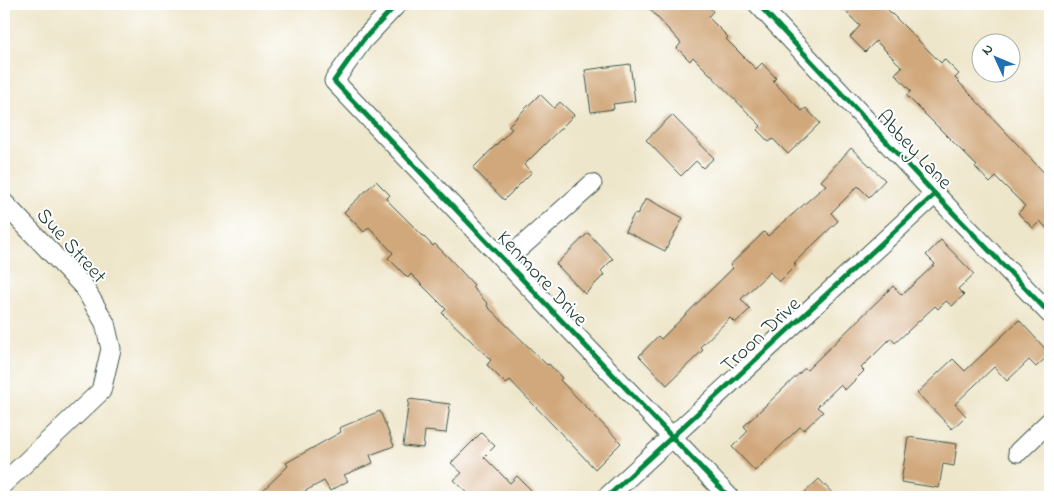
<svg xmlns="http://www.w3.org/2000/svg" width="1054" height="501" viewBox="0 0 1054 501" font-family="'Indie Flower',sans-serif">
  <rect width="100%" height="100%" fill="#fff"/>
  <filter id="ink" filterUnits="userSpaceOnUse"><feTurbulence type="fractalNoise" baseFrequency=".02" numOctaves="2"/><feDisplacementMap in="SourceGraphic" scale="10" xChannelSelector="R" yChannelSelector="G"/><feConvolveMatrix kernelMatrix="1 2 1 2 8 2 1 2 1" color-interpolation-filters="sRGB"/></filter>
  <filter id="wash" filterUnits="userSpaceOnUse"><feTurbulence type="fractalNoise" baseFrequency=".0096" numOctaves="4" result="noise"/><feDisplacementMap in="SourceGraphic" scale="20" xChannelSelector="R" yChannelSelector="G"/><feGaussianBlur stdDeviation="1.12" result="paint"/><feColorMatrix in="noise" values="0 0 0 0 0 0 0 0 0 0 0 0 0 0 0 0 0 1.4 0 .05"/><feComposite in="paint" operator="in"/></filter>
  <g filter="url(#wash)">
    <rect width="100%" height="100%" fill="#eee6ca"/>
    <g id="blocks">
      <g fill="#d1a87b">
        <polygon points="645,4 706,4 713,11 708,17 728,37 726,39 756,69 762,63 776,78 773,81 802,111 806,108 820,123 788,154 773,139 769,142 757,130 761,126 693,57 690,61 677,48 681,43"/>
        <polygon points="838,4 882,4 941,63 944,59 959,74 955,78 1050,179 1050,232 1040,221 1033,228 1018,213 1025,206 996,177 990,183 975,167 977,166 906,95 911,91 895,74 902,67 876,41 865,52 850,37 860,26"/>
        <polygon points="630,64 635,101 613,104 614,109 591,112 585,70"/>
        <polygon points="540,94 554,108 560,102 574,115 524,165 532,172 504,200 473,168 512,129 508,126"/>
        <polygon points="672,115 714,158 703,168 696,161 681,176 646,140"/>
        <polygon points="851,148 885,180 869,197 858,186 831,213 838,221 794,263 796,265 779,282 770,272 741,299 750,309 735,323 730,318 700,347 703,350 667,385 639,356 658,336 661,339 733,268 730,265 764,232 768,236 826,185 821,181"/>
        <polygon points="376,181 390,195 386,199 433,246 435,244 450,259 474,285 472,287 488,304 487,306 547,365 549,364 562,378 560,380 621,443 595,469 510,380 506,384 487,365 491,360 442,313 446,309 411,274 408,278 388,258 393,253 369,227 364,232 344,212"/>
        <polygon points="646,198 683,218 665,251 625,231 634,214 637,215"/>
        <polygon points="588,233 613,259 601,271 604,275 585,294 556,264"/>
        <polygon points="941,240 974,274 958,289 964,295 952,306 946,301 938,309 935,306 895,343 891,338 861,368 864,371 845,390 840,385 817,407 823,412 804,430 800,427 755,471 732,447 748,431 744,426 805,368 807,370 893,286 902,295 935,264 926,255"/>
        <polygon points="1019,320 1050,354 1036,367 1029,360 1007,381 994,367 955,404 966,416 952,429 917,393 953,359 965,371"/>
        <polygon points="409,399 450,404 446,433 425,431 423,448 403,446"/>
        <polygon points="380,411 394,446 370,455 373,463 344,475 348,481 330,491 324,481 294,497 256,497 288,466 286,463 341,432 339,428"/>
        <polygon points="481,433 495,446 484,457 510,483 517,476 538,497 472,497 454,480 462,473 451,463"/>
        <polygon points="908,437 957,444 954,466 943,464 939,488 901,482"/>
        <polygon points="819,479 836,497 800,497"/>
      </g>
    </g>
  </g>
  <g filter="url(#ink)">
    <use href="#blocks" fill-opacity="0" stroke="#3e564a" stroke-width="1"/>
    <g fill="none" stroke-linecap="round" stroke-linejoin="round">
      <defs>
        <g id="minor">
          <polyline points="397,4 363,40 334,81 729,497"/>
          <polyline points="758,4 935,194 1050,314"/>
          <polyline points="4,203 84,287 105,323 111,349 101,391 4,483"/>
          <polyline points="505,261 592,184"/>
          <polyline points="1018,452 1050,421"/>
          <polyline points="607,497 935,194"/>
        </g>
      </defs>
      <use href="#minor" stroke="#3e564a" stroke-width="21"/>
      <use href="#minor" stroke="#fff" stroke-width="19"/>
      <defs>
        <g id="cycleway">
          <polyline points="397,4 363,40 334,81 729,497"/>
          <polyline points="758,4 935,194 1050,314"/>
          <polyline points="607,497 935,194"/>
        </g>
      </defs>
      <use href="#cycleway" stroke="#fff" stroke-width="8"/>
      <use href="#cycleway" stroke="#00873e" stroke-width="5"/>
    </g>
  </g>
  <g text-anchor="middle" stroke-width="4" stroke-linejoin="round" paint-order="stroke">
    <g font-size="21" fill="#1f3d34" stroke="#fff">
      <text transform="translate(915 149) rotate(47)" y="7">Abbey Lane</text>
      <text transform="translate(72 245) rotate(48)" y="7">Sue Street</text>
      <text transform="translate(543 278) rotate(47)" y="7">Kenmore Drive</text>
      <text transform="translate(760 334) rotate(-43)" y="7">Troon Drive</text>
    </g>
  </g>
  <rect width="1054" height="501" fill="none" stroke="#fff" stroke-width="20"/>
  <g transform="translate(996 58) rotate(314)"><circle r="24" fill="#ffffff" stroke="#a5b1ae"/>
  <path d="M0-4L9 19L0 12L-9 19Z" fill="#1f6fb2"/>
  <text y="-8" font-size="14" font-weight="bold" text-anchor="middle" fill="#1f3d34">N</text>
  </g>
</svg>
